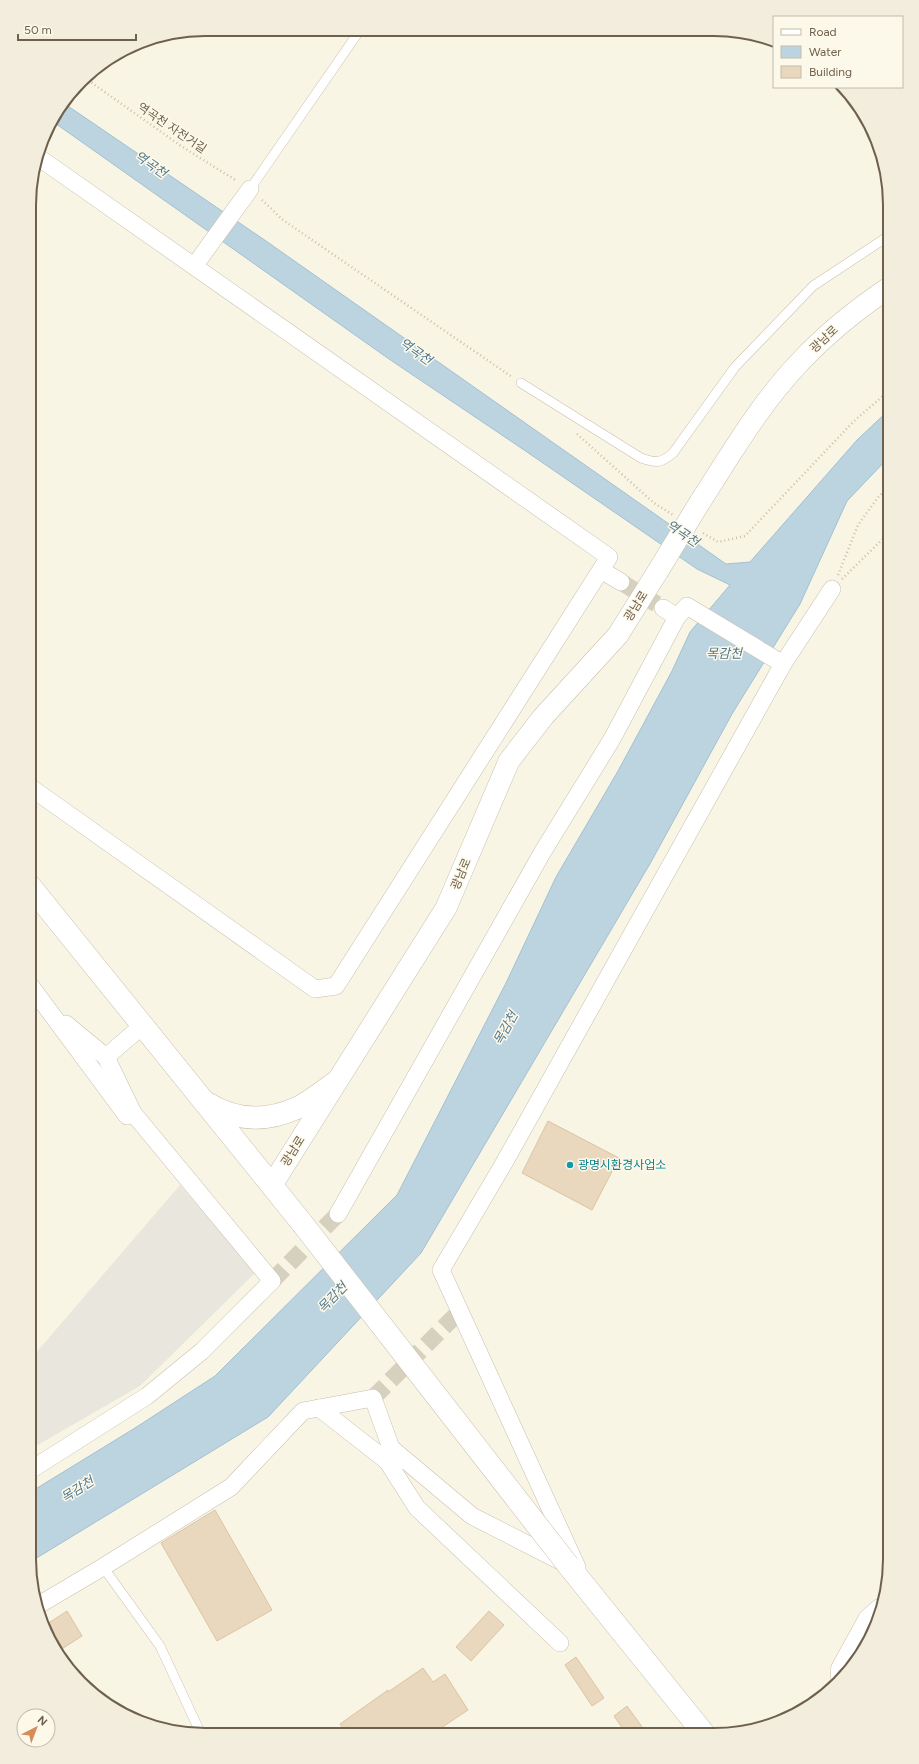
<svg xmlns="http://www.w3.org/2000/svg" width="919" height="1764" viewBox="0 0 919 1764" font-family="Figtree,'Noto Sans KR',sans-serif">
  <rect width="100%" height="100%" fill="#f9f5e5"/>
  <polygon fill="#e9e6de" points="180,1185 255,1273 140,1386 29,1450 29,1361"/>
  <polygon fill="#bcd3e0" stroke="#a3c0d1" points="65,104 266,241 726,564 750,562 857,440 890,409 890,456 847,501 800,604 732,714 651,862 421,1253 268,1417 30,1562 29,1493 135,1428 215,1376 397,1195 506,983 556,877 618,771 672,671 690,632 730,585 697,569 527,452 389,359 52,121"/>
  <g fill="#e9d8be" stroke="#dcc4a2">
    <polygon points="548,1121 619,1158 592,1210 522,1173"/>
    <polygon points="215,1510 272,1610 217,1641 161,1543"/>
    <polygon points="67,1611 82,1636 57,1652 44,1626"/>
    <polygon points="489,1611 504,1625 471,1661 456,1647"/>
    <polygon points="576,1657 604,1698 592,1706 565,1665"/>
    <polygon points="423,1668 433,1682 445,1674 468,1710 432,1734 347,1734 340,1724 388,1690 388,1692"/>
    <polygon points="627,1706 648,1735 627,1735 614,1716"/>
  </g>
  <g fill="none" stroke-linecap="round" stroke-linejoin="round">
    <g stroke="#d6d0bf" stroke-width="17" stroke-dasharray="17 8" stroke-linecap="butt">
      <polyline points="621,582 663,608"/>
      <polyline points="272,1281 338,1214"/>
      <polyline points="373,1398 460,1311"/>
    </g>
    <defs>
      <g id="service">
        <polyline points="250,189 360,30"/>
        <path d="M521,383L641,458C656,463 660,464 673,453L735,367L813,286L890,235"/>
        <polyline points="103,1567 160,1646 201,1734"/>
      </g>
      <g id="minor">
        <polyline points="195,265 250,189"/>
        <polyline points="601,570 621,582"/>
        <polyline points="663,608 677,617 687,606 783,664"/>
        <polyline points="30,787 315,989 336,986 609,557 38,157"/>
        <polyline points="30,985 127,1116"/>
        <polyline points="66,1024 106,1057"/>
        <polyline points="338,1214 542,853 612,739 677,617"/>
        <polyline points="319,1408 387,1461 398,1462"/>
        <polyline points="387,1461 417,1508 560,1643"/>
        <polyline points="29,1471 147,1396 202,1351 272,1281 133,1113 106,1057 142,1026"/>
        <polyline points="577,1567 441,1270 504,1163 783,664 832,589"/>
        <polyline points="37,1606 103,1567 231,1487 303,1411 373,1398 391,1448 472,1516 566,1564"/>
      </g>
      <g id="tertiary">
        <path d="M700,502C731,454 760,404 799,363C826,334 857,309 890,287"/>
        <polyline points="272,1185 446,908 509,761 543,717 618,635 658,571"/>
      </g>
      <g id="secondary">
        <polyline points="30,886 302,1223"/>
        <path d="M207,1103C236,1121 266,1122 297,1108C310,1102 323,1091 336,1082"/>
        <polyline points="568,1565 705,1735"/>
        <polyline points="842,1677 842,1669 869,1620 880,1610"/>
      </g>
    </defs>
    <use href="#service" stroke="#c9bfac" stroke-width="10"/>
    <use href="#minor" stroke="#c9bfac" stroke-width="18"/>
    <use href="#tertiary" stroke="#c9bfac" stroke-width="22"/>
    <use href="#secondary" stroke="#ccc0ab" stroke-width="23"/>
    <g stroke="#d0bda3" stroke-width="2.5" stroke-dasharray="1 3" stroke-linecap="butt">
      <polyline points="85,78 181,146 237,181"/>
      <polyline points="262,200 283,220 512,377"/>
      <polyline points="577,434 654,503 673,515"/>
      <polyline points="703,533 718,542 745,536 854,421 890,390"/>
      <polyline points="838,575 858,525 879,496 890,487"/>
      <polyline points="842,579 890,532"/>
    </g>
    <use href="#service" stroke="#fff" stroke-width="9"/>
    <use href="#minor" stroke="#fff" stroke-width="17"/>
    <use href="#tertiary" stroke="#fff" stroke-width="21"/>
    <use href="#secondary" stroke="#fff" stroke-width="22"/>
    <defs>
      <polyline id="tertiary-bridge" points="658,571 700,502"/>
      <polyline id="secondary-bridge" points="302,1223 568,1565"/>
    </defs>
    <use href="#tertiary-bridge" stroke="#c9bfac" stroke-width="22" stroke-linecap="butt"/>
    <use href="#secondary-bridge" stroke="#ccc0ab" stroke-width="23" stroke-linecap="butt"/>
    <use href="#tertiary-bridge" stroke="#fff" stroke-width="21"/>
    <use href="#secondary-bridge" stroke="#fff" stroke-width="22"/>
  </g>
  <circle fill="#0f9aa8" stroke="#fdf9ea" stroke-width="1.5" cx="570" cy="1165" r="4"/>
  <g text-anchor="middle" stroke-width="3" stroke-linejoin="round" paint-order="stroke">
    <g font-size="12" fill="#6f604d" stroke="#fdf9ea">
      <text transform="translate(172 128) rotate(34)" y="4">역곡천 자전거길</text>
      <text transform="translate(824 339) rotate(-43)" y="4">광남로</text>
      <text transform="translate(636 606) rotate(-58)" y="4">광남로</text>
      <text transform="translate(461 874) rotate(-67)" y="4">광남로</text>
      <text transform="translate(293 1151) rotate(-58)" y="4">광남로</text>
    </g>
    <g font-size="12" fill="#0d838f" stroke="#fdf9ea" text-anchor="start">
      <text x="578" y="1169">광명시환경사업소</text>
    </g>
    <g font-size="13" font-style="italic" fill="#51778c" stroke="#fdf9ea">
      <text transform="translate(151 164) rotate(35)" y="5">역곡천</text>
      <text transform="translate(416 351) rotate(35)" y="5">역곡천</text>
      <text transform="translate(683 533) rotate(34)" y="5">역곡천</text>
      <text x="724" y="658">목감천</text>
      <text transform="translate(505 1028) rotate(-61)" y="5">목감천</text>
      <text transform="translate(332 1297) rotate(-46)" y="5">목감천</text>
      <text transform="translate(77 1489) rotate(-32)" y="5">목감천</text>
    </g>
  </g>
  <path d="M0 0H919V1764H0ZM205 36H714A169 169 0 0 1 883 205V1559A169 169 0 0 1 714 1728H205A169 169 0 0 1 36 1559V205A169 169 0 0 1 205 36Z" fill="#f2eddd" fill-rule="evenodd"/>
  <path fill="none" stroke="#6f604d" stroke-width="2" d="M205 36H714A169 169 0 0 1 883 205V1559A169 169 0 0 1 714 1728H205A169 169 0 0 1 36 1559V205A169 169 0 0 1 205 36Z"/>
  <rect x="773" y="16" width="130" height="72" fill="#fdf9ea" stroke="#c4bcab"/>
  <rect x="781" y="29" width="20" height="6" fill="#ffffff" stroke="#c4bcab"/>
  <text x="809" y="36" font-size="12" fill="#6f604d">Road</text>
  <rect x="781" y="46" width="20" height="12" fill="#bcd3e0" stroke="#c4bcab"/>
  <text x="809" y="56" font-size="12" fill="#6f604d">Water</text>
  <rect x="781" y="66" width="20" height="12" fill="#e9d8be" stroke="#c4bcab"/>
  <text x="809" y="76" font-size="12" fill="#6f604d">Building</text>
  <g transform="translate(36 1728) rotate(42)"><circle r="19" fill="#fdf9ea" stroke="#c4bcab"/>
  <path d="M0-3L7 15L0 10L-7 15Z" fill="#d58d58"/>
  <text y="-6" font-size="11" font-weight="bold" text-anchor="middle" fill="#6f604d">N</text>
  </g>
  <path d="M18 34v6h118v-6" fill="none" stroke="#6f604d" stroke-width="2"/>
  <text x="24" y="34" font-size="12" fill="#6f604d" stroke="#fdf9ea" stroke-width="3" paint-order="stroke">50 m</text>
</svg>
